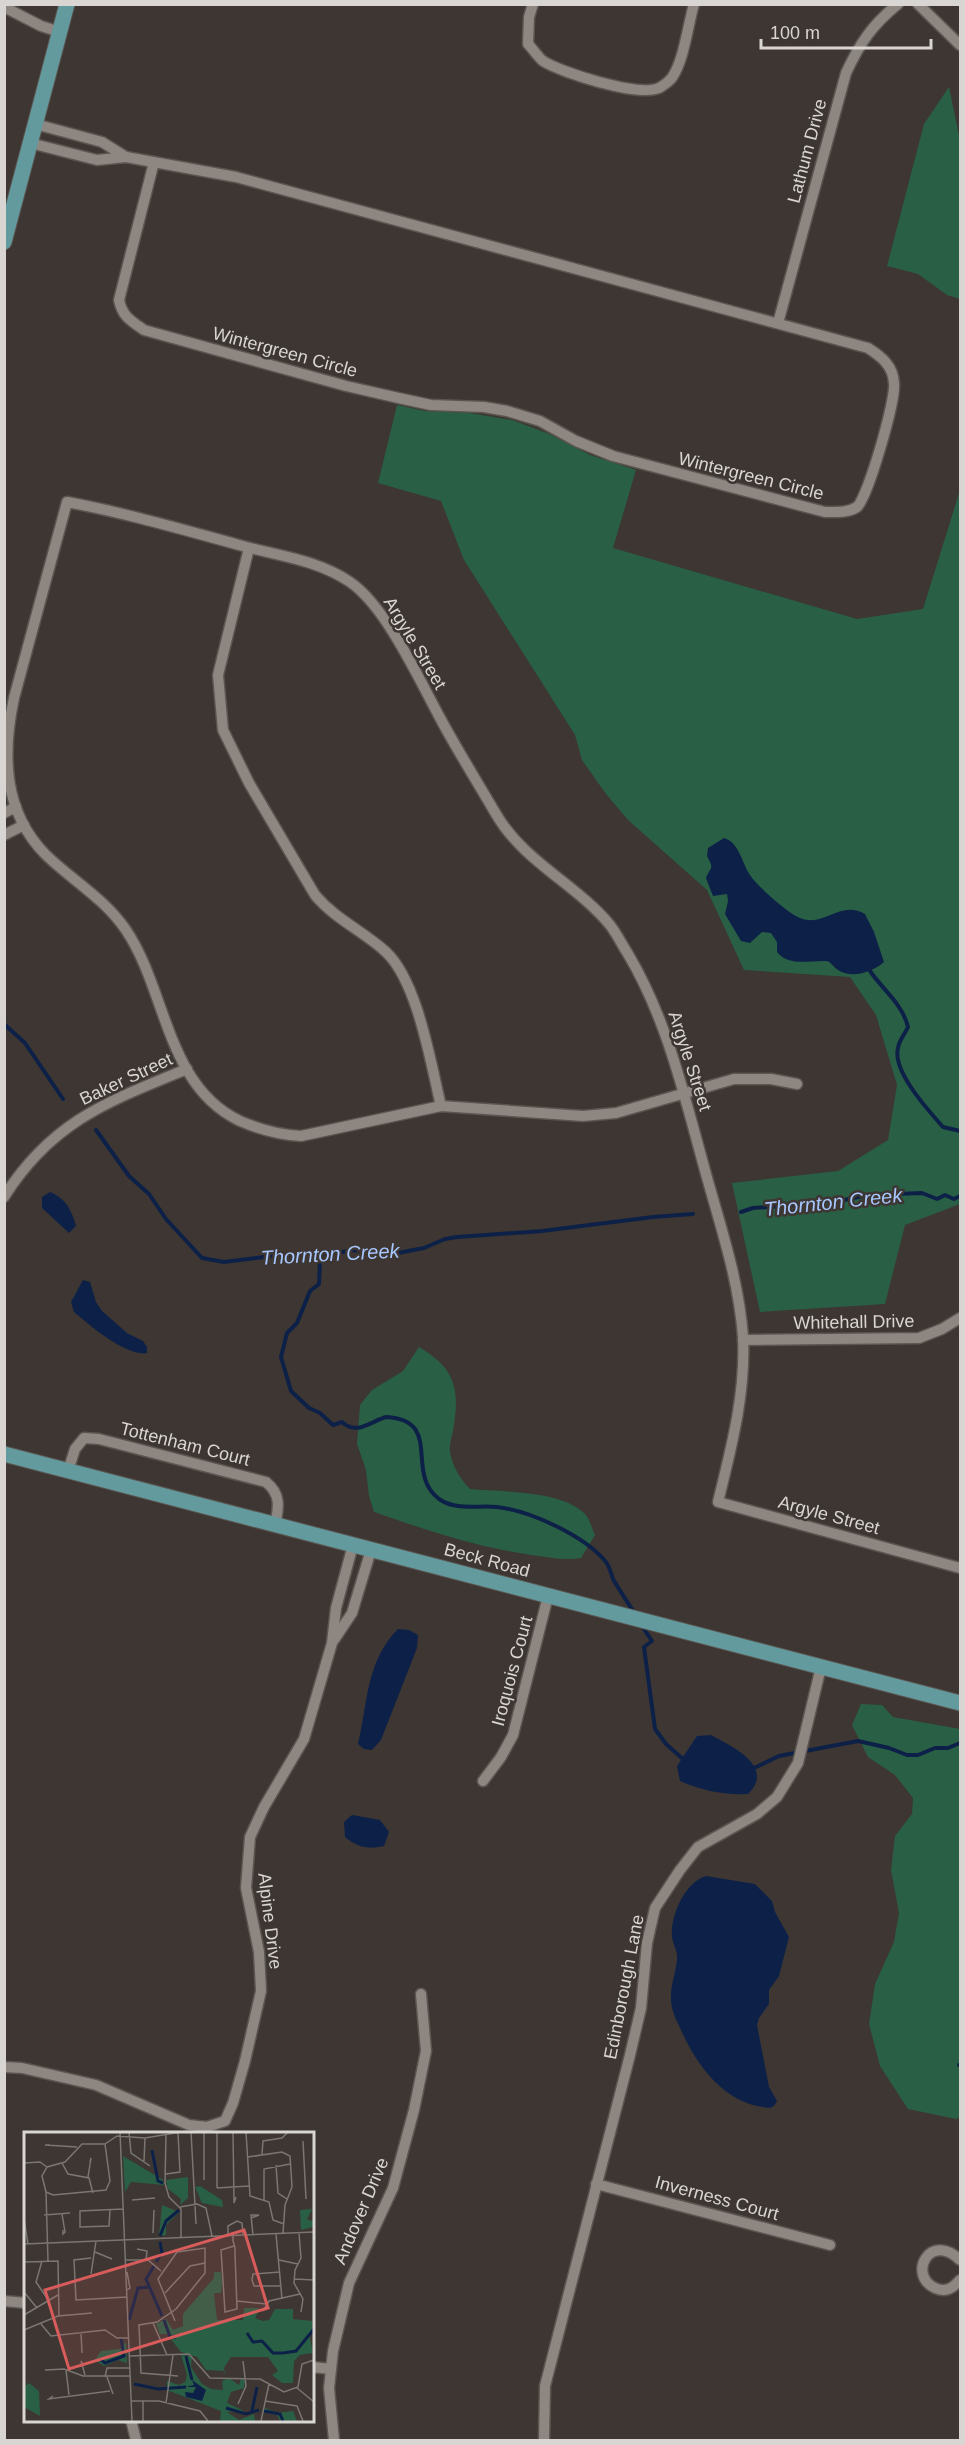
<svg xmlns="http://www.w3.org/2000/svg" width="965" height="2445" viewBox="0 0 965 2445" font-family="Helvetica,sans-serif">
  <rect width="100%" height="100%" fill="#3d3632"/>
  <g fill="#295f45">
    <polygon points="949,87 960,140 960,299 947,295 918,274 887,266 924,124"/>
    <polygon points="397,405 425,411 469,413 512,420 547,433 590,455 636,470 613,548 857,619 923,609 960,490 960,1204 905,1225 885,1304 760,1312 732,1183 838,1171 888,1140 897,1085 876,1015 850,977 744,970 707,890 628,820 606,794 582,760 575,735 464,560 441,501 378,483"/>
    <path d="M419,1347C453,1367 460,1386 454,1425C453,1433 449,1444 450,1452C453,1467 460,1479 470,1489C501,1492 562,1490 585,1514C590,1519 592,1529 595,1535L581,1558C564,1561 548,1557 531,1555C477,1547 425,1530 374,1512L369,1496L366,1470L357,1444L360,1405L372,1390L403,1371Z"/>
    <polygon points="861,1704 882,1705 893,1717 960,1729 960,2117 956,2119 908,2109 880,2066 869,2024 875,1984 894,1942 899,1913 891,1870 895,1836 912,1814 913,1798 895,1775 868,1757 852,1725"/>
  </g>
  <g fill="#0d2148">
    <path d="M724,838C739,842 742,863 750,875C758,887 779,904 791,913C821,935 837,898 865,914L874,932L884,962C873,972 852,979 838,970C833,967 832,963 827,961C810,960 789,967 777,952V942L771,933L762,932L750,943L741,941L725,914L728,901L727,894L713,896L706,878C710,867 715,870 707,856L708,848Z"/>
    <path d="M50,1192C66,1199 71,1209 76,1226L69,1233L42,1208V1197Z"/>
    <path d="M83,1280L90,1282L96,1302L102,1311L127,1333L143,1341L147,1347V1353C127,1357 89,1325 74,1312L71,1302Z"/>
    <path d="M398,1629L409,1630L418,1635L417,1648L381,1740L372,1750L364,1749L358,1744C368,1702 366,1661 398,1629Z"/>
    <path d="M711,1735C732,1746 776,1767 748,1794C723,1795 703,1791 680,1781L677,1766L697,1736Z"/>
    <path d="M352,1815L380,1820L389,1832L384,1846C368,1850 357,1847 345,1837L344,1822Z"/>
    <path d="M706,1876L755,1884L772,1901L775,1912L789,1937L779,1976L769,1990V2004L759,2018L757,2025L769,2087L777,2101L774,2106L770,2108C726,2105 698,2068 681,2030C677,2021 671,2011 671,2000C670,1986 676,1973 677,1959C678,1951 673,1945 672,1937C670,1916 685,1882 706,1876Z"/>
  </g>
  <g fill="none" stroke-linecap="round" stroke-linejoin="round">
    <g stroke="#0d2148" stroke-width="4">
      <path d="M870,971C883,990 902,1003 908,1027C905,1034 899,1040 898,1048C892,1071 928,1110 943,1127L960,1131"/>
      <polyline points="4,1024 25,1043 63,1099"/>
      <polyline points="96,1130 129,1176 149,1194 166,1219 202,1258 224,1262 272,1256 339,1253 351,1250 398,1253 424,1248 445,1239 457,1237 542,1231 653,1217 693,1214"/>
      <polyline points="741,1212 753,1208 799,1205 808,1202 844,1200 868,1195 922,1193 937,1199 945,1195 954,1199 960,1196"/>
      <path d="M326,1253L320,1262L319,1284L310,1291L297,1323L287,1333L281,1357L291,1391L309,1408L320,1413L333,1425L342,1422C357,1436 371,1421 386,1417C444,1420 404,1473 439,1499C456,1511 478,1505 497,1507C531,1511 585,1536 606,1562C610,1568 611,1573 613,1579C620,1591 628,1603 635,1614"/>
      <polyline points="642,1626 652,1641 644,1647 655,1729 666,1744 684,1760"/>
      <polyline points="750,1770 779,1756 858,1741 889,1748 907,1755 918,1755 935,1748 948,1748 960,1743"/>
      <polyline points="959,2065 960,2065"/>
    </g>
    <defs>
      <g id="minor">
        <path d="M533,4L529,17L528,44C533,49 537,56 543,61C562,73 638,97 659,88C663,86 671,80 673,76C684,59 688,25 694,4"/>
        <polyline points="918,4 960,45"/>
        <polyline points="4,7 41,26 60,32"/>
        <polyline points="35,124 102,142 126,157"/>
        <path d="M30,143L97,160L126,157L236,177L868,348C882,357 893,366 894,383C896,400 868,497 857,507C848,513 836,512 825,512L613,456L576,441L540,421L507,411L484,407L431,405L403,399L346,386L144,330C131,321 122,316 119,300L154,162"/>
        <path d="M778,323L846,73C860,43 872,25 898,4"/>
        <path d="M249,548L218,675L223,730L249,783L315,895C335,919 363,931 386,952C418,982 431,1065 441,1106"/>
        <polyline points="4,813 16,807"/>
        <polyline points="4,835 24,825"/>
        <path d="M797,1084L771,1079H734L616,1113L583,1116L441,1106L301,1136C279,1135 261,1130 240,1121C166,1086 167,991 126,930C105,899 73,881 46,855C3,812 2,754 14,698L67,502C126,513 184,530 243,546C279,556 318,560 350,582C388,608 422,686 445,727C461,756 479,785 496,814C523,861 576,884 610,925C617,934 622,945 628,954C668,1021 685,1099 706,1174C721,1228 739,1281 743,1337C746,1393 731,1449 718,1502L960,1568"/>
        <path d="M4,1197C52,1121 109,1101 187,1069"/>
        <polyline points="743,1340 919,1338 942,1329 960,1318"/>
        <path d="M68,1471L75,1449L84,1438L99,1439L266,1482C281,1494 279,1507 275,1525"/>
        <polyline points="334,1640 352,1613 371,1550"/>
        <polyline points="483,1781 501,1757 513,1735 548,1596"/>
        <polyline points="4,2067 22,2068 96,2085 189,2125 207,2127 225,2121 233,2103 245,2061 261,1991 259,1952 246,1888 250,1837 264,1807 304,1739 332,1643 336,1608 353,1545"/>
        <polyline points="596,2184 830,2245"/>
        <path d="M960,2260C930,2231 907,2275 935,2288C946,2293 953,2288 960,2280"/>
        <polyline points="4,2301 26,2303"/>
        <polyline points="312,2367 331,2369"/>
        <polyline points="131,2420 136,2440"/>
        <polyline points="334,2440 329,2388 333,2351 349,2283 393,2188 414,2110 426,2051 421,1994"/>
        <polyline points="544,2440 545,2386 630,2055 641,2008 647,1943 655,1908 680,1870 698,1847 757,1814 777,1797 798,1763 821,1667"/>
      </g>
      <g id="major">
        <polyline points="4,242 67,4"/>
        <polyline points="4,1454 960,1703"/>
      </g>
    </defs>
    <use href="#minor" stroke="#5a5551" stroke-width="13"/>
    <use href="#major" stroke="#5a5551" stroke-width="17"/>
    <use href="#minor" stroke="#8e8681" stroke-width="10"/>
    <use href="#major" stroke="#639a9e" stroke-width="15"/>
  </g>
  <g text-anchor="middle" stroke-width="5" stroke-linejoin="round" paint-order="stroke">
    <g font-size="18" fill="#d9d5d2" stroke="#3d3632">
      <text transform="translate(807 151) rotate(-75)" y="6">Lathum Drive</text>
      <text transform="translate(285 352) rotate(15)" y="6">Wintergreen Circle</text>
      <text transform="translate(751 476) rotate(14)" y="6">Wintergreen Circle</text>
      <text transform="translate(415 643) rotate(59)" y="6">Argyle Street</text>
      <text transform="translate(690 1061) rotate(72)" y="6">Argyle Street</text>
      <text transform="translate(126 1079) rotate(-25)" y="6">Baker Street</text>
      <text transform="translate(854 1322) rotate(-1)" y="6">Whitehall Drive</text>
      <text transform="translate(185 1444) rotate(14)" y="6">Tottenham Court</text>
      <text transform="translate(829 1515) rotate(15)" y="6">Argyle Street</text>
      <text transform="translate(487 1560) rotate(15)" y="6">Beck Road</text>
      <text transform="translate(512 1671) rotate(-75)" y="6">Iroquois Court</text>
      <text transform="translate(270 1921) rotate(83)" y="6">Alpine Drive</text>
      <text transform="translate(624 1987) rotate(-79)" y="6">Edinborough Lane</text>
      <text transform="translate(717 2198) rotate(15)" y="6">Inverness Court</text>
      <text transform="translate(361 2211) rotate(-67)" y="6">Andover Drive</text>
    </g>
    <g font-size="20" font-style="italic" fill="#a7c7fe" stroke="#3d3632">
      <text transform="translate(833 1202) rotate(-6)" y="7">Thornton Creek</text>
      <text transform="translate(330 1254) rotate(-3)" y="7">Thornton Creek</text>
    </g>
  </g>
  <g transform="translate(24 2132)">
    <rect width="290" height="290" fill="#3d3632"/>
    <path d="M99,24L139,48L140,53L107,50L101,60ZM164,45V66L156,73L157,67L144,57L142,48ZM176,54L198,68L199,75L178,71L171,55ZM138,73L155,80L142,93V103L135,104ZM288,77L283,87L288,89L289,86V95L277,98L276,78ZM190,140H197L198,150L197,161H190L193,188H219L220,176H233L236,177L231,186L239,189L245,188L251,177H269V187L289,189L286,206L289,221L276,223L270,229L269,251H258L248,243L254,239L244,225H207L200,236L202,244L200,239L182,238L173,225L157,220L143,202H136L132,192L142,187L149,198L159,194V182L190,146ZM102,210L103,231L94,228L80,234L71,228L77,219L96,217ZM157,223L168,224L167,235L178,252L187,257L199,258L198,249L205,246L215,253L217,247L221,248L220,256L207,260L203,271L220,279L203,280L215,288L230,282L231,289H196L197,279L143,258V249L155,253L161,250L163,243ZM5,251L15,259L16,284L0,275V255ZM241,276L254,281L269,279L273,289H256L253,283L239,280Z" fill="#295f45"/>
    <path d="M168,248L182,258L178,269L162,265L161,260L169,261L172,255H162L170,253Z" fill="#0d2148"/>
    <path fill="none" stroke="#0d2148" stroke-width="3" d="M128,18L134,49L139,51M136,104L142,89L155,78M132,130L138,121L136,110M130,134L122,147L138,184M105,188L114,156L126,155M140,188L146,205H152M223,201L229,210L238,209L249,221H259L272,219L290,197M162,224L168,248M76,227L81,231L100,224L97,206M110,252L134,257L162,255M202,276L222,282L235,278M228,279L233,255M240,279L256,282L259,289"/>
    <path fill="none" stroke="#7b7672" stroke-width="1.5" d="M96,0L108,289M105,0L107,21L126,34M167,0L172,92M180,0V48M193,0V56M209,0L210,71L212,65M222,0L226,64L245,70L249,88L260,92M142,3L141,51L145,65L157,77V106M279,9L282,67M81,12L93,4L121,6L157,0M26,13H21L53,15M238,22L239,9L258,6L264,0M224,25L258,20L266,24L268,55L261,73L259,101M120,29L121,6M0,31L16,30L23,35M38,31L44,42L65,46L69,61M252,33L254,61L263,67M142,42L156,40L154,1M64,45L67,26L66,30M193,56L225,54M22,60L29,63L82,58L86,49L81,12M22,60L18,44L23,35L41,30L58,12H81M22,60L24,129M108,68L131,66M240,68V37L266,32M156,75L173,72L182,76L188,104M86,78L85,94L56,95V79L99,77M38,82L41,100L39,102V98M20,83L46,81M227,86L235,83H227L229,103M0,87L4,112M129,101L130,78M275,101L277,126L271,138L270,151L279,167L277,180M252,102L258,167M204,104V94L213,89L218,91L219,102M209,104V109L210,112L211,116V121L213,177L201,180L197,118L210,114M0,112L290,100M113,117L123,119L122,128M71,120L88,127M153,120L181,116V141L152,177L133,190L115,193L117,241L154,244M67,126L50,128L52,168L103,165M101,128H124L137,139M255,128L274,132M18,129L12,150L25,169M0,130L34,129L35,184M256,140L229,142L228,148L230,154H256M67,142L72,109M270,147L290,148M103,158L106,156L103,140M0,160L13,176M141,161L166,134L181,131M213,169L243,172M239,179L245,169L276,162M0,183L34,163M151,189L134,147L153,120M129,191L143,223M17,192L27,204L81,198L93,206H105M0,198L34,184L68,181M57,200L58,221M105,224L165,222L186,246L236,247L260,260L274,255L278,232L290,228M59,233L57,229L61,243M21,238L40,237L59,244H106M42,238L45,263M81,245L83,236H106M83,245L89,262M273,256L290,270M29,264L25,267L86,259M107,269H135L176,279L184,289M119,269V289M241,269L273,274L279,289M142,271L149,223M214,272L222,254L219,229M237,289L245,252"/>
    <path fill="#d75c5b" fill-opacity="0.15" stroke="#d75c5b" stroke-width="3" d="M220,98L244,176L45,237L21,158Z"/>
    <rect width="290" height="290" fill="none" stroke="#d9d5d2" stroke-width="3"/>
  </g>
  <rect width="965" height="2445" fill="none" stroke="#d9d5d2" stroke-width="12"/>
  <path d="M761 39v9h170v-9" fill="none" stroke="#d9d5d2" stroke-width="3"/>
  <text x="770" y="39" font-size="18" fill="#d9d5d2" stroke="#3d3632" stroke-width="4.5" paint-order="stroke">100 m</text>
</svg>
